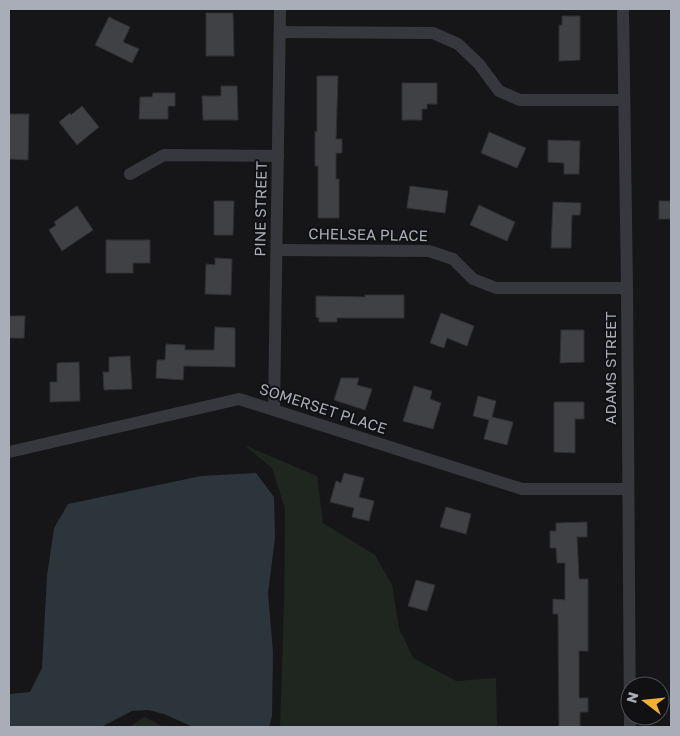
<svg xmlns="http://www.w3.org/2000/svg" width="680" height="736" viewBox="0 0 680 736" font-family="'Golos Text',sans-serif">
  <rect width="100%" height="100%" fill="#161618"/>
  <g fill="#1e261f">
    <polygon points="244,445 317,476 323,523 375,555 392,585 399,628 413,658 456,681 496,678 497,727 280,727 284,604 285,509 272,468"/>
    <polygon points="144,717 164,727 129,727"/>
  </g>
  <polygon fill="#2c353c" points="256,473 274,497 275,538 268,593 273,652 272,716 269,727 193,727 164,714 148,710 132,711 101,727 9,727 9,694 30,692 42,668 47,576 54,528 68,504 201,476"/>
  <g fill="#404145" stroke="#303034">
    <polygon points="206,13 233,13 234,56 206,56"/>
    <polygon points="562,16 580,16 580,60 559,61 559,25 562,25"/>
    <polygon points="109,17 130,27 123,42 139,49 132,63 95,45"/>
    <polygon points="317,76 338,76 336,139 342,139 342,153 336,153 336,179 339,179 339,218 318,218 318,166 315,166 315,131 317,132"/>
    <polygon points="402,83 437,83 437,104 427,104 427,109 422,109 422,120 402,120"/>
    <polygon points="221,86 237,86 238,120 203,120 202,96 221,96"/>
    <polygon points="153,93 175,93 175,106 168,106 168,119 139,119 140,97 152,97"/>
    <polygon points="82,106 99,127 77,145 59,122 70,113 71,115"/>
    <polygon points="9,114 29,114 28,160 9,159"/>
    <polygon points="489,132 526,148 517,168 481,153"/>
    <polygon points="548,140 580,141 579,174 564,174 564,163 548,162"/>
    <polygon points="410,186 448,191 445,213 407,208"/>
    <polygon points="214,201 234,201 233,235 214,235"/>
    <rect x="659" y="201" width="12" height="18"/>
    <polygon points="553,202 581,203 580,215 572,215 571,248 551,248"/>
    <polygon points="479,205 515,222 507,241 470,225"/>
    <polygon points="77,206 93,230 62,251 49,230 56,225 54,222"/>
    <polygon points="106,240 150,240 150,263 133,263 133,273 106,273"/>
    <polygon points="215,258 232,259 231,295 205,294 206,264 215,265"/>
    <polygon points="365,295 404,295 404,318 337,318 337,322 319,322 319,318 316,317 316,296 365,297"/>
    <polygon points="441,313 474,326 467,346 447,338 444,348 430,343"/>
    <polygon points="9,316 25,316 24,338 9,338"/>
    <polygon points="215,327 235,328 235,367 184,366 183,380 156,378 157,360 165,360 166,344 185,345 185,350 214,350"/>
    <polygon points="561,330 584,330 584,362 560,363"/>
    <polygon points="130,356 132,389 104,390 103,372 109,372 109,357"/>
    <polygon points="79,362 80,401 50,402 50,382 57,382 57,363"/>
    <polygon points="341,378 359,378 357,385 372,389 365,410 334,400"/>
    <polygon points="414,386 432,391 430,399 441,403 433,429 403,421"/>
    <polygon points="478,396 496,401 492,417 513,422 507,445 484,439 489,420 473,416"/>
    <polygon points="554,402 584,402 584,419 575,419 575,453 554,452"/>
    <polygon points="344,473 364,478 359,497 374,501 369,521 352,517 354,508 330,502 336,481 341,483"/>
    <polygon points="446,507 471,514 466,534 440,527"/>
    <polygon points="587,522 587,537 577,537 579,579 588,579 588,651 579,651 579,698 588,698 588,712 580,712 580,727 559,727 558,614 553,614 553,599 565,600 565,563 557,563 556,548 550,548 550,531 556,531 556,523"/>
    <polygon points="416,580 435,585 427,611 408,606"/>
  </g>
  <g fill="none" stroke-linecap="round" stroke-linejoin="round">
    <g stroke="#37383d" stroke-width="12">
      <polyline points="623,9 627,288 630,727"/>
      <polyline points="280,32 433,33 458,44 479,64 499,91 520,100 624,100"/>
      <polyline points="130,174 164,155 278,156"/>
      <polyline points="277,250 429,251 453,259 473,279 496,288 627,288"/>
      <polyline points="274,410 280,9"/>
      <polyline points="9,452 239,399 522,489 627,489"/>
    </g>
  </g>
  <g text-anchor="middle" stroke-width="4" stroke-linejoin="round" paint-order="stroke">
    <g font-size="15" fill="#a8adb8" stroke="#111113">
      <text transform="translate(261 209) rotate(-89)" y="5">PINE STREET</text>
      <text transform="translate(368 235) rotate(1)" y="5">CHELSEA PLACE</text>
      <text transform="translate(611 368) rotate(-90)" y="5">ADAMS STREET</text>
      <text transform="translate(323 409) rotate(18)" y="5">SOMERSET PLACE</text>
    </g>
  </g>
  <rect width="680" height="736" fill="none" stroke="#a8adb8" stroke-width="20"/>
  <g transform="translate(645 701) rotate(286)"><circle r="24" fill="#111113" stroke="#4d4f55"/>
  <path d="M0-4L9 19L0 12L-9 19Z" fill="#f2b134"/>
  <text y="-8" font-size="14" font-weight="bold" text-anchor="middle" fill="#a8adb8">N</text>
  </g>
</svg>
